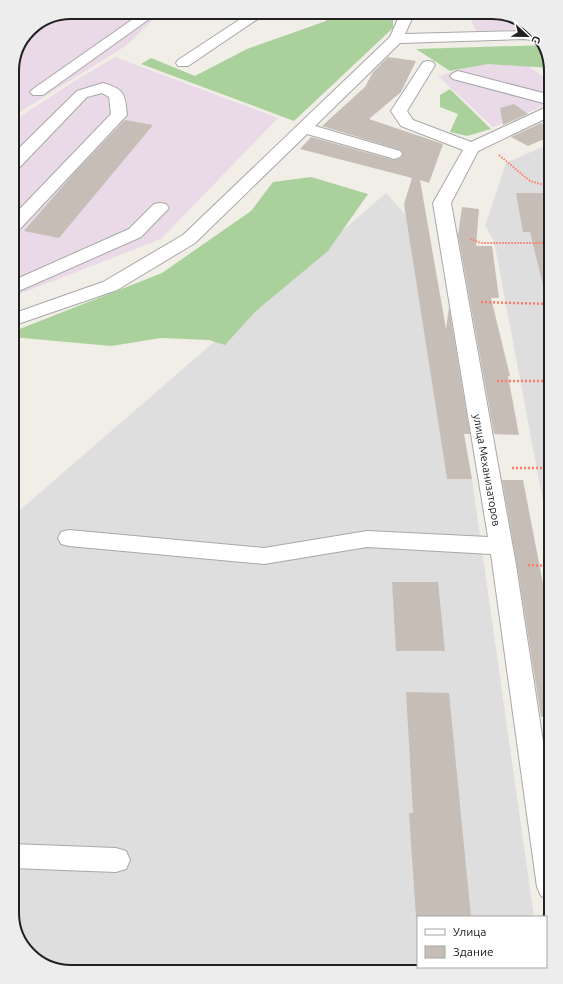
<svg xmlns="http://www.w3.org/2000/svg" width="563" height="984" viewBox="0 0 563 984" font-family="Ubuntu,sans-serif">
  <rect width="100%" height="100%" fill="#f1eee7"/>
  <g fill="#dfdede">
    <polygon points="551,143 551,544 494,241 485,226 506,163"/>
    <polygon points="386,193 406,215 447,479 472,479 534,917 418,917 418,967 513,967 491,972 68,972 38,962 18,939 12,912 12,532 20,510"/>
  </g>
  <g fill="#ead9e7">
    <polygon points="72,12 161,12 127,45 12,117 12,68 30,29"/>
    <polygon points="468,12 496,12 525,22 531,29 476,31"/>
    <polygon points="512,55 551,82 551,103 493,127 438,76"/>
    <polygon points="115,57 278,118 161,239 12,297 12,122 70,84"/>
  </g>
  <g fill="#aad19b">
    <polygon points="327,12 379,12 393,20 393,28 294,121 141,64 151,58 195,76 247,49 326,21"/>
    <polygon points="545,45 550,68 488,64 450,71 416,49"/>
    <polygon points="450,89 491,129 467,136 450,132 458,114 440,107 440,95"/>
    <polygon points="311,177 368,194 328,251 257,310 225,345 209,340 161,338 111,346 12,337 12,332 162,273 251,211 273,182"/>
  </g>
  <g fill="#c6beb6">
    <polygon points="388,57 416,61 401,92 369,119 443,144 429,183 420,180 446,329 449,307 470,434 464,434 472,479 447,479 404,204 412,178 300,149 311,137 394,160 401,158 403,153 400,150 322,126 365,87 373,72"/>
    <polygon points="514,104 528,114 503,125 500,108"/>
    <polygon points="125,120 153,125 59,238 24,231 75,172"/>
    <polygon points="541,123 551,130 551,136 528,146 511,137"/>
    <polygon points="516,193 551,193 551,284 543,285 530,232 523,232"/>
    <polygon points="462,207 479,209 476,246 492,246 499,298 491,298 510,376 508,376 519,435 494,434 458,235"/>
    <polygon points="502,480 523,480 551,625 551,716 541,717 517,565"/>
    <polygon points="392,582 438,582 445,651 396,651"/>
    <polygon points="406,692 449,693 471,917 416,917 409,813 413,813"/>
  </g>
  <g fill="none" stroke-linecap="round" stroke-linejoin="round">
    <defs>
      <g id="minor">
        <polygon points="143,12 159,12 43,95 33,95 30,92 33,89"/>
        <polygon points="251,12 268,12 188,66 178,66 176,63 178,60"/>
        <polygon points="401,12 415,12 405,34 523,31 533,32 541,41 523,39 400,43 315,126 400,151 402,154 400,157 394,159 388,157 307,134 195,243 117,290 12,326 12,314 103,282 183,235 390,37"/>
        <polygon points="428,61 433,62 435,65 407,111 413,120 471,142 551,105 551,116 478,151 451,203 516,565 551,794 551,900 541,896 537,887 491,554 367,547 264,564 69,546 61,544 58,538 61,532 69,530 264,548 367,531 488,537 433,203 463,150 401,126 391,111 423,62"/>
        <polygon points="458,71 551,95 551,105 453,79 450,76 453,73"/>
        <path d="M103,83C125,89 125,95 127,115L18,231L12,232V217L111,114L109,97L102,93L87,97L18,169L12,170V155L77,91Z"/>
        <polygon points="160,203 166,204 169,208 141,237 12,294 12,281 129,229 154,204"/>
        <polygon points="12,844 116,848 126,851 130,860 126,869 116,872 12,868"/>
      </g>
    </defs>
    <use href="#minor" stroke="#a8a8a8" stroke-width="2"/>
    <g stroke="#fd7d6c" stroke-width="2" stroke-dasharray="1.5 1.5" stroke-linecap="butt">
      <polyline points="499,155 530,181 551,187"/>
      <polyline points="470,239 481,243 551,243"/>
    </g>
    <g stroke="#fd7d6c" stroke-width="2.5" stroke-dasharray="2 2" stroke-linecap="butt">
      <polyline points="481,302 551,304"/>
      <polyline points="497,381 551,381"/>
      <polyline points="512,468 551,468"/>
      <polyline points="528,565 551,566"/>
    </g>
    <use href="#minor" fill="#fff" fill-rule="evenodd"/>
  </g>
  <g text-anchor="middle" stroke-width="3.5" stroke-linejoin="round" paint-order="stroke">
    <g font-size="11" fill="#212121" stroke="#fff">
      <text transform="translate(487 470) rotate(80)" y="4">улица Механизаторов</text>
    </g>
  </g>
  <path d="M0 0H563V984H0ZM71 19H492A52 52 0 0 1 544 71V913A52 52 0 0 1 492 965H71A52 52 0 0 1 19 913V71A52 52 0 0 1 71 19Z" fill="#ededed" fill-rule="evenodd"/>
  <path fill="none" stroke="#212121" stroke-width="2" d="M71 19H492A52 52 0 0 1 544 71V913A52 52 0 0 1 492 965H71A52 52 0 0 1 19 913V71A52 52 0 0 1 71 19Z"/>
  <rect x="417" y="916" width="130" height="52" fill="#ffffff" stroke="#a6a6a6"/>
  <rect x="425" y="929" width="20" height="6" fill="#ffffff" stroke="#a6a6a6"/>
  <text x="453" y="936" font-size="12" fill="#212121">Улица</text>
  <rect x="425" y="946" width="20" height="12" fill="#c6beb6" stroke="#a6a6a6"/>
  <text x="453" y="956" font-size="12" fill="#212121">Здание</text>
  <g transform="translate(527 36) rotate(112)" stroke="#ffffff" stroke-width="3" paint-order="stroke">
  <path d="M0-3L7 15L0 10L-7 15Z" fill="#212121"/>
  <text y="-6" font-size="11" font-weight="bold" text-anchor="middle" fill="#212121">С</text>
  </g>
</svg>
